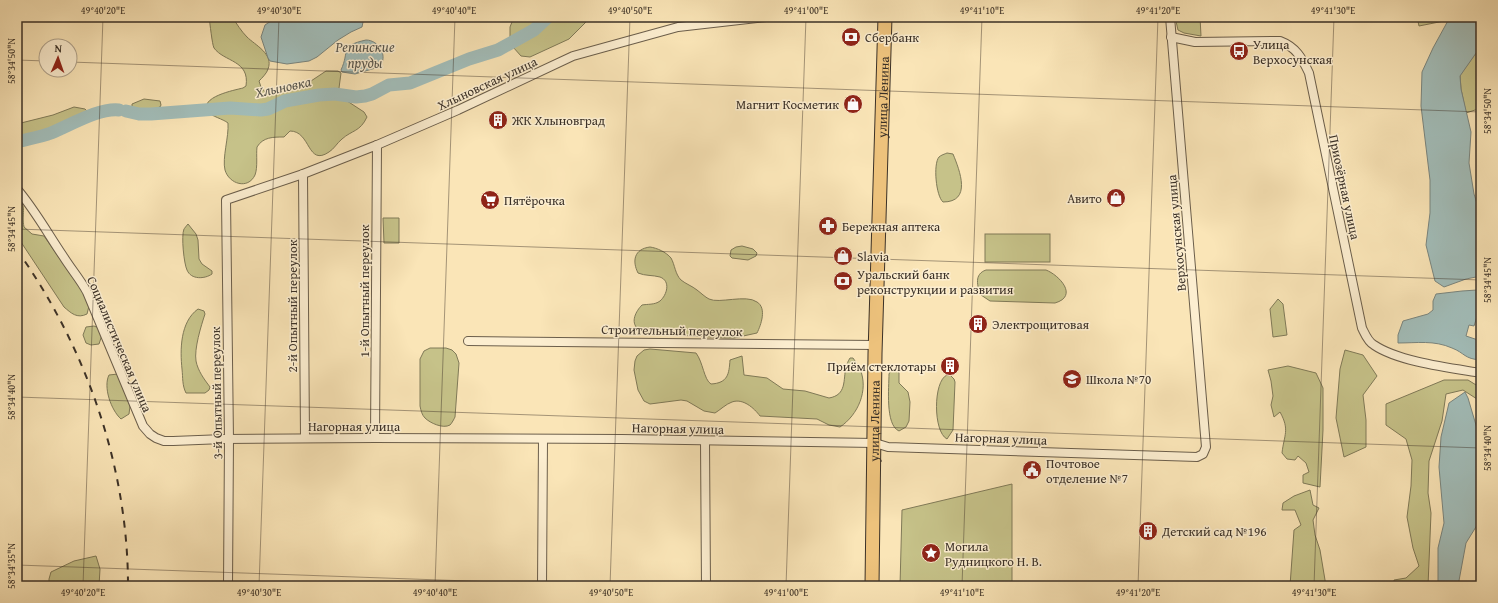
<svg xmlns="http://www.w3.org/2000/svg" width="1498" height="603" viewBox="0 0 1498 603" font-family="'Gentium Book Plus',serif">
  <rect width="100%" height="100%" fill="#fae5b7"/>
  <filter id="stains"><feTurbulence type="fractalNoise" baseFrequency=".005" numOctaves="4"/><feColorMatrix values="0 0 0 0 .2 0 0 0 0 .09 0 0 0 0 .02 0 0 0 .5 -.17"/></filter>
  <radialGradient id="worn" r=".72"><stop offset=".6" stop-color="#630" stop-opacity="0"/><stop offset="1" stop-color="#630" stop-opacity=".3"/></radialGradient>
  <g fill="#c6c289" stroke="#807a58">
    <path d="M209,17H232C237,24 241,31 247,37C255,45 274,54 268,69C267,73 262,78 259,81L261,87L265,92L274,93L302,87L326,71H338L341,73L339,88L341,97L364,112L367,117C360,132 352,130 342,139C337,143 334,149 329,152C307,167 311,131 290,131L284,137C273,137 263,137 257,147C256,155 258,167 255,175C248,190 229,184 225,170C222,158 229,137 228,123C223,119 211,116 208,112C198,97 235,90 243,88L246,86C250,60 224,62 214,48C212,44 210,23 209,17Z"/>
    <polygon points="514,17 591,17 569,39 530,57 521,56 513,47 510,39 510,27"/>
    <polygon points="1175,17 1200,17 1201,36 1184,33 1178,30"/>
    <polygon points="1417,17 1450,17 1449,20 1419,26"/>
    <polygon points="1481,46 1481,108 1466,113 1461,89 1460,75"/>
    <path d="M144,99L160,101L161,105L160,107C151,110 140,114 132,107V104Z"/>
    <polygon points="74,107 85,109 89,113 89,120 86,123 29,144 17,147 17,124 53,115"/>
    <path d="M947,153L953,154C960,171 972,202 943,202C936,196 933,164 939,157C941,155 945,154 947,153Z"/>
    <path d="M17,195C28,208 21,213 24,227L32,234L44,236L85,295L89,306L87,314C77,319 71,313 64,307L17,236Z"/>
    <polygon points="383,218 399,218 399,243 384,243"/>
    <path d="M188,224L196,234L198,240L199,259L202,264L212,271V274C205,279 191,280 187,270C184,264 181,236 184,229C184,229 187,225 188,224Z"/>
    <rect x="985" y="234" width="65" height="28"/>
    <polygon points="742,246 753,249 757,253 756,256 748,260 732,258 730,256 731,250 736,247"/>
    <path d="M650,247C657,248 666,252 671,258C675,265 675,274 681,280C686,284 692,286 697,290C701,293 705,297 709,299C719,304 746,294 757,302C767,308 761,325 757,333L734,338H725L647,333C645,331 640,331 638,329C630,322 636,311 642,305C647,304 655,305 660,301C667,295 671,281 660,277C653,275 645,276 638,273C632,261 634,249 650,247Z"/>
    <path d="M986,270H1046C1059,275 1079,296 1055,303L990,301L981,295C977,286 974,274 986,270Z"/>
    <polygon points="1278,299 1283,304 1287,335 1273,337 1270,309"/>
    <path d="M198,309L204,311L205,314C201,326 194,349 196,361C198,371 204,379 210,387L209,390L205,393H186C182,385 183,378 182,369C180,350 180,322 198,309Z"/>
    <polygon points="94,326 99,328 102,335 99,344 91,345 86,343 83,335 86,327"/>
    <path d="M430,348H446L452,350L456,354L459,363L455,417C454,419 452,423 450,425C443,429 430,423 425,418C422,415 421,411 420,406V359L424,351Z"/>
    <path d="M650,349L696,353C703,362 704,380 711,384C728,383 729,374 730,360L742,356L744,375L767,378L783,389L805,391L829,398C847,395 843,380 846,367C847,364 848,361 850,358H853C855,361 858,365 860,369C869,390 858,415 840,427L829,425L817,419L760,416C754,408 743,398 732,402C726,404 720,410 715,413L704,411L687,401L681,400L650,404L644,401L638,390L634,370L635,361L637,356L644,350Z"/>
    <polygon points="1345,350 1363,355 1377,376 1363,395 1366,420 1366,447 1344,457 1336,418 1340,369"/>
    <path d="M1288,366L1316,373L1323,388V430L1320,487L1303,483V475L1309,472L1306,463L1298,456L1295,460L1287,459L1282,453C1284,435 1290,430 1280,412L1274,417L1271,405L1273,396L1271,381L1268,370Z"/>
    <path d="M897,369L899,373V383L908,392L910,402L909,421L906,427L899,431C885,425 889,387 889,374L891,370Z"/>
    <path d="M118,374L130,406L129,414L121,419C111,410 103,387 109,375Z"/>
    <path d="M947,375H950L954,379L955,382L953,430L947,439C933,432 933,381 947,375Z"/>
    <polygon points="1444,380 1468,380 1481,388 1481,403 1477,399 1463,390 1446,394 1442,421 1429,461 1428,493 1431,513 1428,586 1394,586 1394,580 1406,578 1419,566 1413,548 1407,517 1411,486 1412,460 1406,439 1386,425 1386,404"/>
    <polygon points="1012,484 1012,586 900,586 902,510"/>
    <polygon points="1310,490 1313,505 1319,508 1313,520 1315,535 1320,550 1326,586 1290,586 1294,530 1301,525 1295,510 1282,510 1283,503 1294,496"/>
    <polygon points="96,556 100,569 99,586 49,586 49,579 51,572 74,561"/>
  </g>
  <g fill="#a2bdb9" stroke="#79857f">
    <polygon points="277,17 361,17 363,22 362,27 351,32 338,40 317,57 309,61 287,64 270,61 268,58 261,37 265,25"/>
    <polygon points="1450,17 1474,17 1481,41 1481,46 1460,76 1461,89 1471,132 1469,163 1474,194 1481,216 1481,276 1466,279 1444,287 1435,281 1426,245 1430,213 1430,180 1421,106 1422,72 1433,48"/>
    <path d="M366,40C379,40 389,57 379,67L355,74L342,72L341,70C350,51 339,46 366,40Z"/>
    <path d="M1477,290L1480,293L1479,310L1474,326L1469,325L1466,336L1478,340L1481,353V360C1464,359 1465,353 1452,348C1434,340 1417,343 1398,343V335L1403,321L1428,314L1433,310V301L1436,294L1462,291Z"/>
    <polygon points="1465,392 1468,398 1481,442 1481,521 1479,522 1466,543 1458,586 1438,586 1438,548 1444,523 1439,467 1441,437 1449,403"/>
  </g>
  <g fill="none" stroke-linecap="round" stroke-linejoin="round">
    <g stroke="#a2bdb9" stroke-width="13">
      <polyline points="126,111 139,114 151,114 230,108 261,110 268,109 285,101 319,95 335,94 356,97 365,96 372,94 389,85 410,83 469,59 498,50 534,30 548,17"/>
      <path d="M17,142C28,139 40,137 51,133C71,125 98,108 119,110"/>
    </g>
    <defs>
      <g id="street">
        <path d="M1171,37L1195,42L1280,41C1296,47 1302,58 1309,73L1362,328C1365,334 1368,342 1374,345C1399,362 1451,368 1481,373"/>
        <polyline points="303,174 305,438"/>
        <path d="M17,189C35,210 48,234 63,256C71,269 80,279 87,292L143,426L150,434L156,438L164,441H173L224,439L375,438L622,439L875,443L888,447L1197,457L1203,454L1206,447L1170,17"/>
        <polyline points="468,341 876,345"/>
        <polyline points="375,438 377,145"/>
        <polyline points="705,441 706,586"/>
        <polyline points="228,586 229,439 226,200 303,174 377,145 458,110 573,56 678,27 766,17"/>
        <polyline points="542,586 543,439"/>
      </g>
      <g id="primary">
        <path id="s1" d="M872,586L875,354L885,17"/>
      </g>
    </defs>
    <use href="#street" stroke="#6b5e4b" stroke-width="10"/>
    <use href="#primary" stroke="#3b3127" stroke-width="15"/>
    <use href="#street" stroke="#fceed0" stroke-width="8"/>
    <use href="#primary" stroke="#edc27c" stroke-width="13"/>
    <path stroke="#3b3127" stroke-width="2" stroke-dasharray="7 7" stroke-linecap="butt" d="M17,250C86,347 128,466 128,586"/>
  </g>
  <path fill="none" stroke="#3b3127" stroke-width="1" stroke-opacity="0.45" d="M17,60L46,61M70,62L1481,112M17,229L1481,280M17,397L1481,448M17,565L609,586M83,586L103,17M259,586L279,17M435,586L455,17M610,586L630,17M786,586L806,17M962,586L982,17M1138,586L1158,17M1314,586L1334,17"/>
  <defs>
    <symbol id="bank-disc" viewBox="-11 -11 22 22"><circle r="9.5" fill="#8f2418" stroke="#fceed0"/><path d="M-6-4H6V4H-6ZM0-2.3a2.3 2.3 0 1 0 0 4.6a2.3 2.3 0 1 0 0-4.6Z" fill="#fff"/></symbol>
    <symbol id="bus-disc" viewBox="-11 -11 22 22"><circle r="9.5" fill="#8f2418" stroke="#fceed0"/><path d="M-5-6H5V4H4V6H2V4H-2V6H-4V4H-5ZM-3.5-4V0h7V-4ZM-3.5 1.2v1.5H-2V1.2ZM2 1.2v1.5H3.5V1.2Z" fill="#fff"/></symbol>
    <symbol id="shop-disc" viewBox="-11 -11 22 22"><circle r="9.5" fill="#8f2418" stroke="#fceed0"/><path d="M-5-2.5h2.3a2.7 3.5 0 0 1 5.4 0H5L5.5 6h-11ZM-1.5-2.5h3a1.5 2.3 0 0 0-3 0Z" fill="#fff"/></symbol>
    <symbol id="building-disc" viewBox="-11 -11 22 22"><circle r="9.5" fill="#8f2418" stroke="#fceed0"/><path d="M-4-6H4V6H1V3H-1V6H-4ZM-2.5-4.3h1.7v1.8h-1.7ZM.8-4.3h1.7v1.8H.8ZM-2.5-1h1.7V.8h-1.7ZM.8-1h1.7V.8H.8Z" fill="#fff"/></symbol>
    <symbol id="supermarket-disc" viewBox="-11 -11 22 22"><circle r="9.5" fill="#8f2418" stroke="#fceed0"/><path d="M-6-5.5h2.5l.6 2H6L4.5 2H-2.5L-4.4-4H-6ZM-1.5 3.2a1.3 1.3 0 1 0 .1 0ZM3 3.2a1.3 1.3 0 1 0 .1 0Z" fill="#fff"/></symbol>
    <symbol id="pharmacy-disc" viewBox="-11 -11 22 22"><circle r="9.5" fill="#8f2418" stroke="#fceed0"/><path d="M-2-6h4v4h4v4h-4v4h-4v-4h-4v-4h4Z" fill="#fff"/></symbol>
    <symbol id="school-disc" viewBox="-11 -11 22 22"><circle r="9.5" fill="#8f2418" stroke="#fceed0"/><path d="M0-5L7-2L0 1L-7-2ZM-4 1L0 2.5L4 1V4Q0 6-4 4Z" fill="#fff"/></symbol>
    <symbol id="civic-disc" viewBox="-11 -11 22 22"><circle r="9.5" fill="#8f2418" stroke="#fceed0"/><path d="M-.6-6.5H3V-4.5H.6V-3L4-1V1h2V6H-6V1h2V-1L-.6-3ZM-1.2 2.5V6h2.4V2.5Z" fill="#fff"/></symbol>
    <symbol id="sight-disc" viewBox="-11 -11 22 22"><circle r="9.5" fill="#8f2418" stroke="#fceed0"/><path d="M0-6L1.8-2.2L6-1.7L2.9 1.2L3.7 5.4L0 3.3L-3.7 5.4L-2.9 1.2L-6-1.7L-1.8-2.2Z" fill="#fff"/></symbol>
  </defs>
  <g fill-rule="evenodd">
    <use href="#bank-disc" x="840" y="26" width="22" height="22"/>
    <use href="#bus-disc" x="1228" y="40" width="22" height="22"/>
    <use href="#shop-disc" x="842" y="93" width="22" height="22"/>
    <use href="#building-disc" x="487" y="109" width="22" height="22"/>
    <use href="#shop-disc" x="1105" y="187" width="22" height="22"/>
    <use href="#supermarket-disc" x="479" y="189" width="22" height="22"/>
    <use href="#pharmacy-disc" x="817" y="215" width="22" height="22"/>
    <use href="#shop-disc" x="832" y="245" width="22" height="22"/>
    <use href="#bank-disc" x="832" y="270" width="22" height="22"/>
    <use href="#building-disc" x="967" y="313" width="22" height="22"/>
    <use href="#building-disc" x="939" y="355" width="22" height="22"/>
    <use href="#school-disc" x="1061" y="368" width="22" height="22"/>
    <use href="#civic-disc" x="1021" y="459" width="22" height="22"/>
    <use href="#building-disc" x="1137" y="520" width="22" height="22"/>
    <use href="#sight-disc" x="920" y="542" width="22" height="22"/>
  </g>
  <g text-anchor="middle" stroke-width="3" stroke-linejoin="round" paint-order="stroke">
    <g font-size="13" fill="#3b3127" stroke="#fceed0" text-anchor="start">
      <text x="865" y="42">Сбербанк</text>
      <text x="1253" y="49">Улица<tspan x="1253" dy="15">Верхосунская</tspan></text>
      <text x="839" y="109" text-anchor="end">Магнит Косметик</text>
      <text x="512" y="125">ЖК Хлыновград</text>
      <text x="1102" y="203" text-anchor="end">Авито</text>
      <text x="504" y="205">Пятёрочка</text>
      <text x="842" y="231">Бережная аптека</text>
      <text x="857" y="261">Slavia</text>
      <text x="857" y="279">Уральский банк<tspan x="857" dy="15">реконструкции и развития</tspan></text>
      <text x="992" y="329">Электрощитовая</text>
      <text x="936" y="371" text-anchor="end">Приём стеклотары</text>
      <text x="1086" y="384">Школа №70</text>
      <text x="1046" y="468">Почтовое<tspan x="1046" dy="15">отделение №7</tspan></text>
      <text x="1162" y="536">Детский сад №196</text>
      <text x="945" y="551">Могила<tspan x="945" dy="15">Рудницкого Н. В.</tspan></text>
    </g>
    <g font-size="13" fill="#3b3127" stroke="#fceed0">
      <text transform="translate(487 83) rotate(-25)" y="5">Хлыновская улица</text>
      <text dy="5" stroke="none"><textPath href="#s1" startOffset="489">улица Ленина</textPath></text>
      <text transform="translate(1345 187) rotate(78)" y="5">Приозёрная улица</text>
      <text transform="translate(1176 233) rotate(-95)" y="5">Верхосунская улица</text>
      <text transform="translate(364 291) rotate(-90)" y="5">1-й Опытный переулок</text>
      <text transform="translate(292 306) rotate(-90)" y="5">2-й Опытный переулок</text>
      <text transform="translate(672 330) rotate(1)" y="5">Строительный переулок</text>
      <text transform="translate(120 344) rotate(67)" y="5">Социалистическая улица</text>
      <text transform="translate(216 393) rotate(-91)" y="5">3-й Опытный переулок</text>
      <text dy="5" stroke="none"><textPath href="#s1" startOffset="165">улица Ленина</textPath></text>
      <text x="354" y="431">Нагорная улица</text>
      <text transform="translate(678 428) rotate(1)" y="5">Нагорная улица</text>
      <text transform="translate(1001 438) rotate(2)" y="5">Нагорная улица</text>
    </g>
    <g font-size="14" font-style="italic" fill="#55544c" stroke="#fceed0">
      <text x="365" y="52">Репинские<tspan x="365" dy="16">пруды</tspan></text>
      <text transform="translate(283 87) rotate(-12)" y="5">Хлыновка</text>
    </g>
  </g>
  <rect width="1498" height="603" fill="none" stroke="#fae5b7" stroke-width="44"/>
  <g transform="translate(58 58) rotate(2)"><circle r="19" fill="#fceed0" stroke="#afa28c"/>
  <path d="M0-3L7 15L0 10L-7 15Z" fill="#8f2418"/>
  <text y="-6" font-size="11" font-weight="bold" text-anchor="middle" fill="#3b3127">N</text>
  </g>
  <rect x="22" y="22" width="1454" height="559" fill="none" stroke="#3b3127" stroke-width="1.5"/>
  <g font-size="10" text-anchor="middle" fill="#3b3127">
    <text x="103" y="14">49°40'20"E</text>
    <text x="279" y="14">49°40'30"E</text>
    <text x="454" y="14">49°40'40"E</text>
    <text x="630" y="14">49°40'50"E</text>
    <text x="806" y="14">49°41'00"E</text>
    <text x="982" y="14">49°41'10"E</text>
    <text x="1158" y="14">49°41'20"E</text>
    <text x="1333" y="14">49°41'30"E</text>
    <text transform="translate(11 61) rotate(-90)" y="4">58°34'50"N</text>
    <text transform="translate(1487 111) rotate(-90)" y="4">58°34'50"N</text>
    <text transform="translate(11 229) rotate(-90)" y="4">58°34'45"N</text>
    <text transform="translate(1487 280) rotate(-90)" y="4">58°34'45"N</text>
    <text transform="translate(11 397) rotate(-90)" y="4">58°34'40"N</text>
    <text transform="translate(1487 448) rotate(-90)" y="4">58°34'40"N</text>
    <text transform="translate(11 566) rotate(-90)" y="4">58°34'35"N</text>
    <text x="83" y="596">49°40'20"E</text>
    <text x="259" y="596">49°40'30"E</text>
    <text x="435" y="596">49°40'40"E</text>
    <text x="611" y="596">49°40'50"E</text>
    <text x="786" y="596">49°41'00"E</text>
    <text x="962" y="596">49°41'10"E</text>
    <text x="1138" y="596">49°41'20"E</text>
    <text x="1314" y="596">49°41'30"E</text>
  </g>
  <rect width="100%" height="100%" filter="url(#stains)"/>
  <rect width="100%" height="100%" fill="url(#worn)"/>
</svg>
